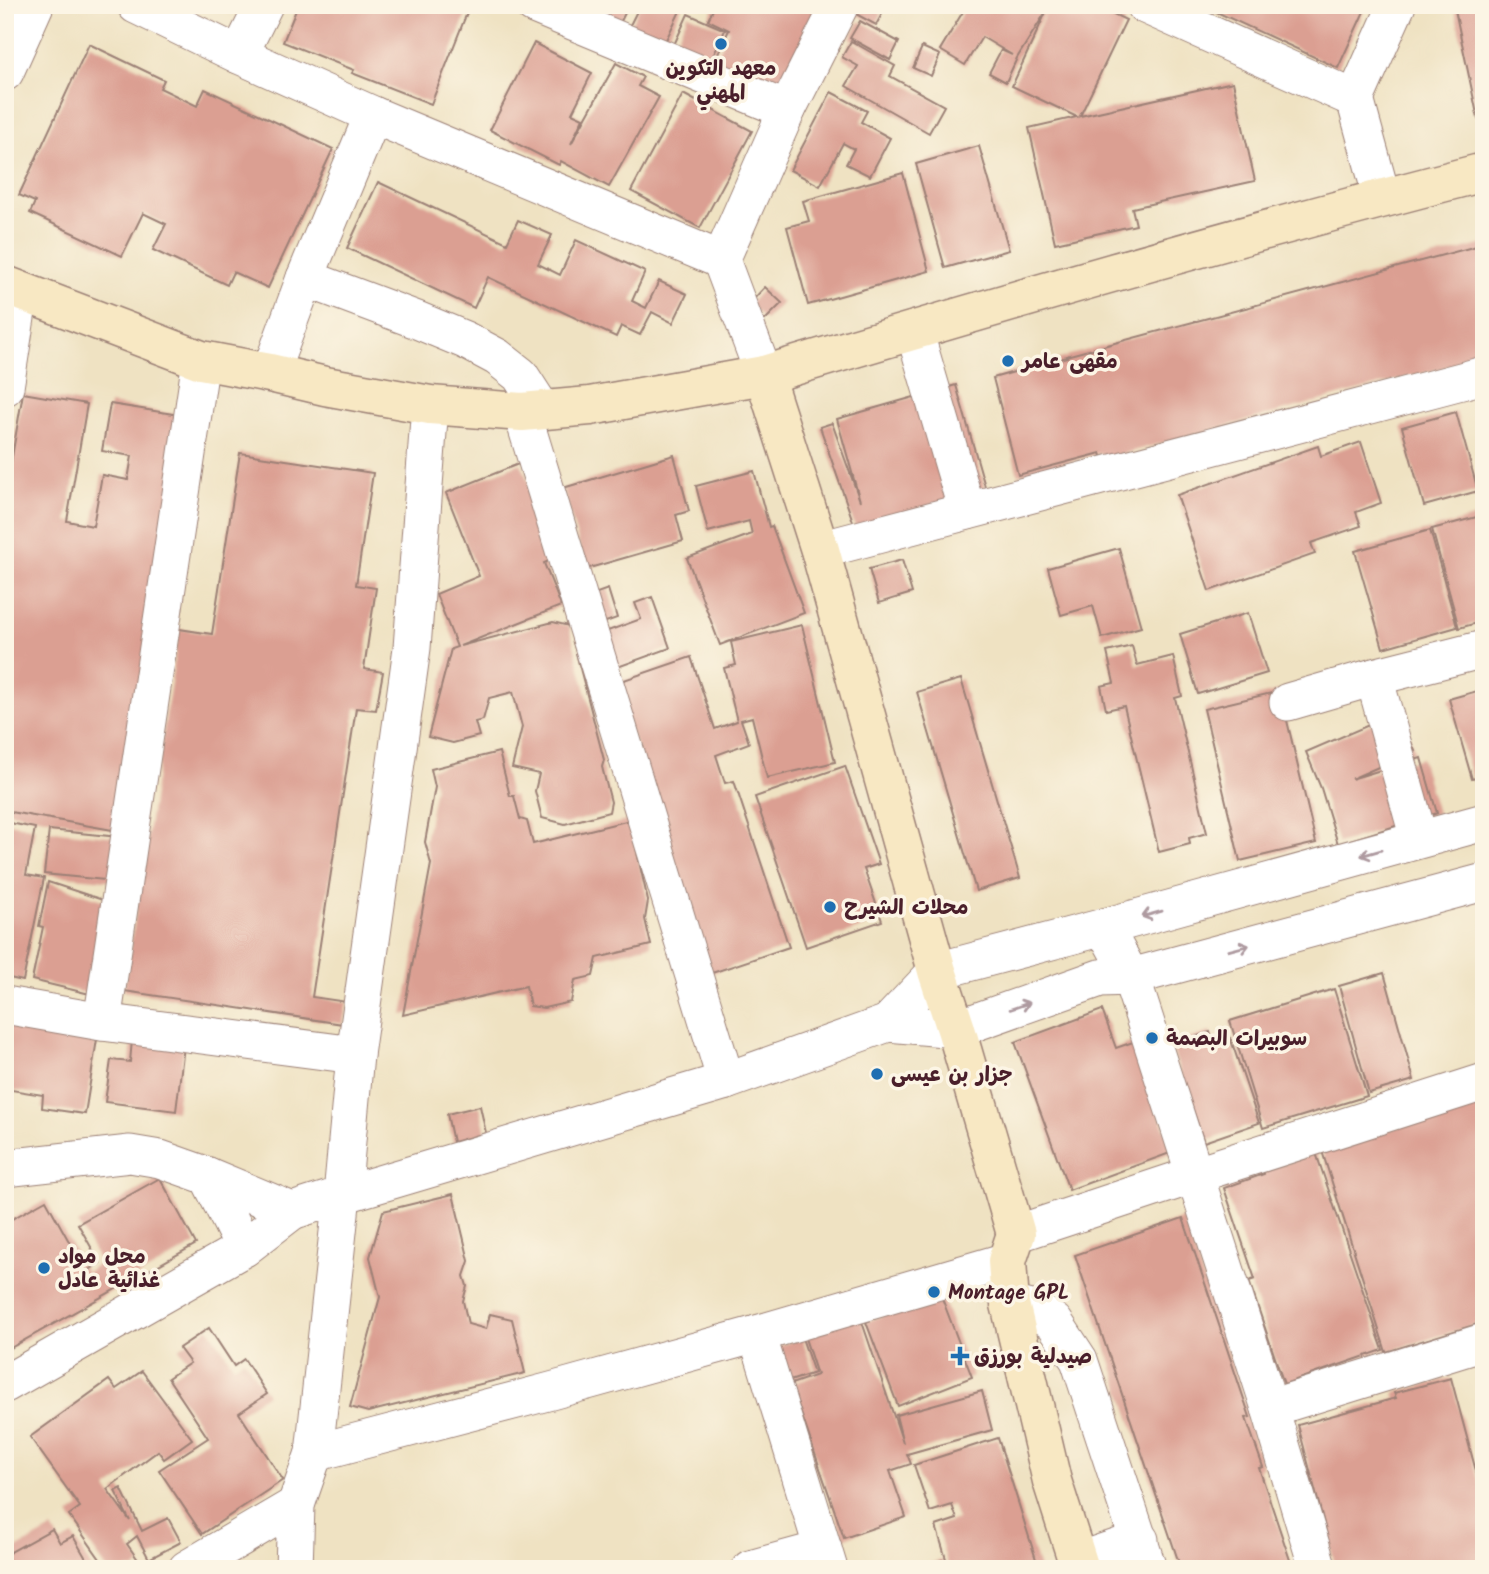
<svg xmlns="http://www.w3.org/2000/svg" width="1489" height="1574" viewBox="0 0 1489 1574" font-family="Kalam,'Playpen Sans Arabic',sans-serif">
  <rect width="100%" height="100%" fill="#fcf5e5"/>
  <filter id="ink" filterUnits="userSpaceOnUse"><feTurbulence type="fractalNoise" baseFrequency=".0143" numOctaves="2"/><feDisplacementMap in="SourceGraphic" scale="14" xChannelSelector="R" yChannelSelector="G"/><feConvolveMatrix kernelMatrix="1 2 1 2 8 2 1 2 1" color-interpolation-filters="sRGB"/></filter>
  <filter id="wash" filterUnits="userSpaceOnUse"><feTurbulence type="fractalNoise" baseFrequency=".00686" numOctaves="4" result="noise"/><feDisplacementMap in="SourceGraphic" scale="28" xChannelSelector="R" yChannelSelector="G"/><feGaussianBlur stdDeviation="1.57" result="paint"/><feColorMatrix in="noise" values="0 0 0 0 0 0 0 0 0 0 0 0 0 0 0 0 0 1.4 0 .05"/><feComposite in="paint" operator="in"/></filter>
  <g filter="url(#wash)">
    <rect width="100%" height="100%" fill="#efe2c2"/>
    <g id="blocks">
      <g fill="#db9f92">
        <polygon points="298,5 470,5 431,104 352,73 354,70 283,42"/>
        <polygon points="576,5 629,5 618,27"/>
        <polygon points="640,5 683,5 664,44 629,27"/>
        <polygon points="715,5 820,5 776,95 713,64 729,30 708,20"/>
        <polygon points="861,5 867,5 882,14 876,25 856,14"/>
        <polygon points="967,5 1095,5 1126,20 1080,116 1233,82 1255,181 1132,208 1136,225 1055,243 1029,128 1077,117 1012,86 1047,10 1017,58 1006,82 989,73 1001,50 1012,55 982,37 965,65 940,50"/>
        <polygon points="1212,5 1367,5 1338,68 1210,9"/>
        <polygon points="1478,5 1484,5 1484,117 1478,119 1455,10"/>
        <polygon points="688,14 725,30 710,63 673,47"/>
        <polygon points="860,21 899,42 890,60 850,38"/>
        <polygon points="851,41 895,66 890,76 944,106 929,133 846,86 858,66 842,57"/>
        <polygon points="534,43 592,73 572,113 583,118 571,144 616,63 643,77 638,86 659,97 609,187 561,161 559,165 490,130"/>
        <polygon points="89,44 164,80 160,88 197,106 205,89 333,149 268,288 233,272 227,285 153,250 166,224 143,213 122,256 30,213 35,202 19,195"/>
        <polygon points="922,47 940,55 931,76 913,68"/>
        <polygon points="831,92 867,111 861,122 890,138 870,176 846,164 854,149 843,143 820,186 790,170"/>
        <polygon points="683,94 752,131 700,228 631,191"/>
        <polygon points="979,146 1009,250 945,268 916,164"/>
        <polygon points="903,173 929,271 808,305 787,227 809,221 803,201"/>
        <polygon points="378,182 507,243 518,220 552,235 538,264 560,275 576,240 645,272 632,301 646,308 659,281 687,294 673,323 652,312 640,335 621,326 616,337 488,277 474,308 347,248"/>
        <polygon points="1484,244 1484,357 1103,459 1101,453 1018,475 993,378 1067,357 1066,356"/>
        <polygon points="765,287 782,303 765,320 749,304"/>
        <polygon points="956,385 986,490 855,527 820,427 832,423 860,501 837,419"/>
        <polygon points="23,393 87,404 67,521 93,526 102,475 128,480 132,456 102,451 110,404 186,416 124,832 5,811 5,497"/>
        <polygon points="1456,412 1478,491 1424,506 1402,427"/>
        <polygon points="1361,442 1381,503 1356,512 1361,526 1311,543 1315,554 1209,591 1177,495 1318,446 1321,456"/>
        <polygon points="240,453 373,473 356,585 376,588 364,669 383,672 376,710 356,708 312,997 347,1002 343,1024 124,991 179,629 212,634"/>
        <polygon points="674,455 689,511 676,515 683,541 586,569 563,488"/>
        <polygon points="521,463 558,557 544,563 561,606 460,646 553,622 569,626 604,760 602,767 611,802 609,812 565,824 542,818 535,791 539,774 512,768 522,727 513,692 489,698 483,720 475,722 479,736 453,743 428,737 451,649 457,647 436,594 479,576 446,493"/>
        <polygon points="754,471 769,527 772,526 804,613 720,645 687,558 752,534 749,521 708,532 696,486"/>
        <polygon points="1484,515 1484,621 1459,628 1432,529"/>
        <polygon points="1430,530 1457,627 1383,648 1355,551"/>
        <polygon points="1119,548 1141,627 1102,638 1093,606 1061,615 1048,568"/>
        <polygon points="902,560 912,593 879,603 869,569"/>
        <polygon points="608,589 617,618 603,623 594,594"/>
        <polygon points="652,597 670,648 615,668 602,633 641,619 635,603"/>
        <polygon points="1248,613 1267,673 1198,694 1180,634"/>
        <polygon points="802,625 835,762 767,778 752,717 741,720 749,743 716,755 725,783 734,781 789,947 712,973 615,683 691,657 715,729 737,721 724,668 736,665 731,642"/>
        <polygon points="1132,646 1137,665 1173,656 1182,696 1175,698 1207,833 1189,838 1190,844 1159,852 1124,706 1106,710 1101,686 1114,683 1107,652"/>
        <polygon points="961,679 1020,878 976,891 917,692"/>
        <polygon points="1484,689 1484,776 1472,779 1449,699"/>
        <polygon points="1280,691 1316,843 1240,861 1204,709"/>
        <polygon points="1399,712 1415,751 1351,779 1421,758 1437,813 1338,844 1321,788 1306,752"/>
        <polygon points="499,752 510,796 514,796 520,819 527,821 533,844 626,821 630,822 648,901 645,919 651,945 597,958 593,976 575,980 571,1002 544,1008 530,1006 526,986 403,1015 431,864 425,842 435,787 431,769"/>
        <polygon points="845,766 879,864 864,869 882,921 806,947 755,797"/>
        <polygon points="5,822 35,828 26,875 44,878 23,981 5,977"/>
        <polygon points="49,830 119,837 115,881 44,874"/>
        <polygon points="48,882 109,902 98,996 32,980 43,927 39,926"/>
        <polygon points="1384,973 1414,1080 1369,1093 1339,986"/>
        <polygon points="1334,989 1367,1096 1263,1128 1230,1021"/>
        <polygon points="1102,1010 1116,1048 1133,1042 1173,1152 1069,1190 1015,1042"/>
        <polygon points="5,1018 98,1033 85,1114 42,1108 43,1095 5,1089"/>
        <polygon points="1210,1032 1213,1042 1230,1037 1259,1123 1204,1142 1171,1045"/>
        <polygon points="132,1040 184,1046 176,1111 105,1102 111,1060 130,1062"/>
        <polygon points="1484,1099 1484,1322 1386,1352 1322,1151"/>
        <polygon points="480,1106 486,1133 453,1142 447,1114"/>
        <polygon points="1316,1153 1383,1350 1284,1384 1249,1281 1255,1279 1224,1188 1264,1174 1263,1171"/>
        <polygon points="160,1178 196,1244 5,1351 5,1223 46,1200 86,1272 100,1263 78,1224"/>
        <polygon points="453,1194 469,1261 464,1276 467,1286 463,1301 468,1324 486,1329 490,1314 512,1319 525,1373 368,1412 350,1407 380,1297 370,1257 383,1211"/>
        <polygon points="1183,1218 1250,1417 1246,1418 1263,1467 1259,1468 1293,1569 1181,1569 1075,1255"/>
        <polygon points="940,1293 972,1377 898,1406 866,1322"/>
        <polygon points="860,1316 903,1443 896,1415 982,1391 992,1430 907,1454 911,1464 890,1471 906,1517 844,1538 791,1384 817,1375 804,1335"/>
        <polygon points="209,1328 234,1366 244,1359 267,1394 239,1413 283,1480 202,1534 159,1470 208,1438 168,1378 190,1363 179,1348"/>
        <polygon points="802,1338 814,1373 790,1381 779,1346"/>
        <polygon points="142,1371 192,1439 164,1459 158,1451 107,1489 130,1521 115,1491 121,1488 142,1531 168,1518 181,1542 149,1559 137,1536 127,1544 141,1564 135,1569 107,1569 69,1515 80,1507 30,1437 109,1380 116,1389"/>
        <polygon points="1451,1378 1484,1501 1484,1569 1336,1569 1298,1425 1396,1398 1394,1393"/>
        <polygon points="998,1438 1039,1569 949,1569 936,1526 957,1519 952,1505 930,1512 914,1465"/>
        <polygon points="52,1529 60,1543 73,1536 92,1569 5,1569 5,1555"/>
        <polygon points="942,1560 945,1569 915,1569 915,1568"/>
      </g>
    </g>
  </g>
  <g filter="url(#ink)">
    <use href="#blocks" fill-opacity="0" stroke="#9c8076" stroke-width="2"/>
    <g fill="none" stroke-linecap="round" stroke-linejoin="round">
      <defs>
        <g id="street">
          <polyline points="136,5 239,55 373,115 721,260"/>
          <polyline points="534,5 787,110"/>
          <polyline points="1145,5 1355,99 1382,198"/>
          <polyline points="239,55 264,5"/>
          <polyline points="5,72 35,5"/>
          <polyline points="1355,99 1397,5"/>
          <polyline points="305,278 417,320 465,340 497,357 520,375 542,409"/>
          <polyline points="914,330 967,511"/>
          <polyline points="270,373 305,278 373,115"/>
          <polyline points="764,375 721,260 787,110 840,5"/>
          <polyline points="5,387 20,292"/>
          <polyline points="522,412 726,1081"/>
          <polyline points="820,550 1484,375"/>
          <polyline points="1374,677 1419,839"/>
          <polyline points="1288,702 1374,677 1484,649"/>
          <polyline points="1104,927 1131,977 1270,1408 1318,1569"/>
          <polyline points="5,1005 102,1022 355,1055"/>
          <polyline points="102,1022 201,360"/>
          <polyline points="888,1023 937,971 1104,927 1484,822"/>
          <polyline points="5,1168 130,1154 160,1159 208,1176 292,1211 342,1195 726,1081 888,1023 956,1029 1100,978 1131,977 1484,882"/>
          <polyline points="208,1176 244,1248"/>
          <polyline points="1016,1234 1194,1175 1484,1082"/>
          <polyline points="1010,1304 1036,1310 1054,1322 1079,1360 1148,1569"/>
          <polyline points="5,1384 244,1248 292,1211"/>
          <polyline points="1270,1408 1484,1342"/>
          <polyline points="314,1453 551,1391 757,1334"/>
          <polyline points="1078,1561 1140,1540"/>
          <polyline points="187,1569 296,1505"/>
          <polyline points="294,1569 296,1505 314,1453 342,1195 355,1055 412,648 430,405"/>
          <polyline points="750,1569 823,1549"/>
          <polyline points="829,1569 757,1334 1007,1261"/>
        </g>
        <g id="secondary">
          <polyline points="5,285 201,360 270,373 325,386 430,405 522,412 590,406 764,375"/>
          <path d="M1080,1569L1052,1481L1010,1304L1007,1261L1016,1234L956,1029L937,971L820,550L764,375C1003,303 1242,234 1484,172"/>
        </g>
      </defs>
      <use href="#street" stroke="#9c8076" stroke-width="39"/>
      <use href="#secondary" stroke="#9c8076" stroke-width="41"/>
      <use href="#street" stroke="#fff" stroke-width="37"/>
      <use href="#secondary" stroke="#f8e8c3" stroke-width="38"/>
    </g>
    <defs><path id="oneway-shaft" d="M-6 0H5M1.5-3L5.5 0L1.5 3" fill="none" stroke-width="1.6" stroke-linecap="round" stroke-linejoin="round" transform="scale(1.75)"/></defs>
    <g stroke="#ae9aa0">
      <use href="#oneway-shaft" transform="translate(1371 853) rotate(164)"/>
      <use href="#oneway-shaft" transform="translate(1152 914) rotate(164)"/>
      <use href="#oneway-shaft" transform="translate(1239 948) rotate(-15)"/>
      <use href="#oneway-shaft" transform="translate(1020 1006) rotate(-19)"/>
    </g>
  </g>
  <g fill="#1f6fb2" stroke="#fcf5e5" stroke-width="2.5">
    <circle cx="721" cy="44" r="7"/>
    <circle cx="1008" cy="361" r="7"/>
    <circle cx="830" cy="907" r="7"/>
    <circle cx="1152" cy="1038" r="7"/>
    <circle cx="877" cy="1074" r="7"/>
    <circle cx="44" cy="1268" r="7"/>
    <circle cx="934" cy="1292" r="7"/>
    <path d="M956.5 1345.5h7v7h7v7h-7v7h-7v-7h-7v-7h7z"/>
  </g>
  <g text-anchor="middle" stroke-width="7" stroke-linejoin="round" paint-order="stroke">
    <g font-size="21" font-weight="bold" fill="#4a1f2b" stroke="#fcf5e5" text-anchor="start">
      <text x="721" y="75" text-anchor="middle">معهد التكوين<tspan x="721" dy="24">المهني</tspan></text>
      <text x="1022" y="368">مقهى عامر</text>
      <text x="844" y="914">محلات الشيرح</text>
      <text x="1166" y="1045">سوبيرات البصمة</text>
      <text x="891" y="1081">جزار بن عيسى</text>
      <text x="58" y="1263">محل مواد<tspan x="58" dy="24">غذائية عادل</tspan></text>
      <text x="948" y="1299">Montage GPL</text>
      <text x="974" y="1363">صيدلية بورزق</text>
    </g>
  </g>
  <rect width="1489" height="1574" fill="none" stroke="#fcf5e5" stroke-width="28"/>
</svg>
